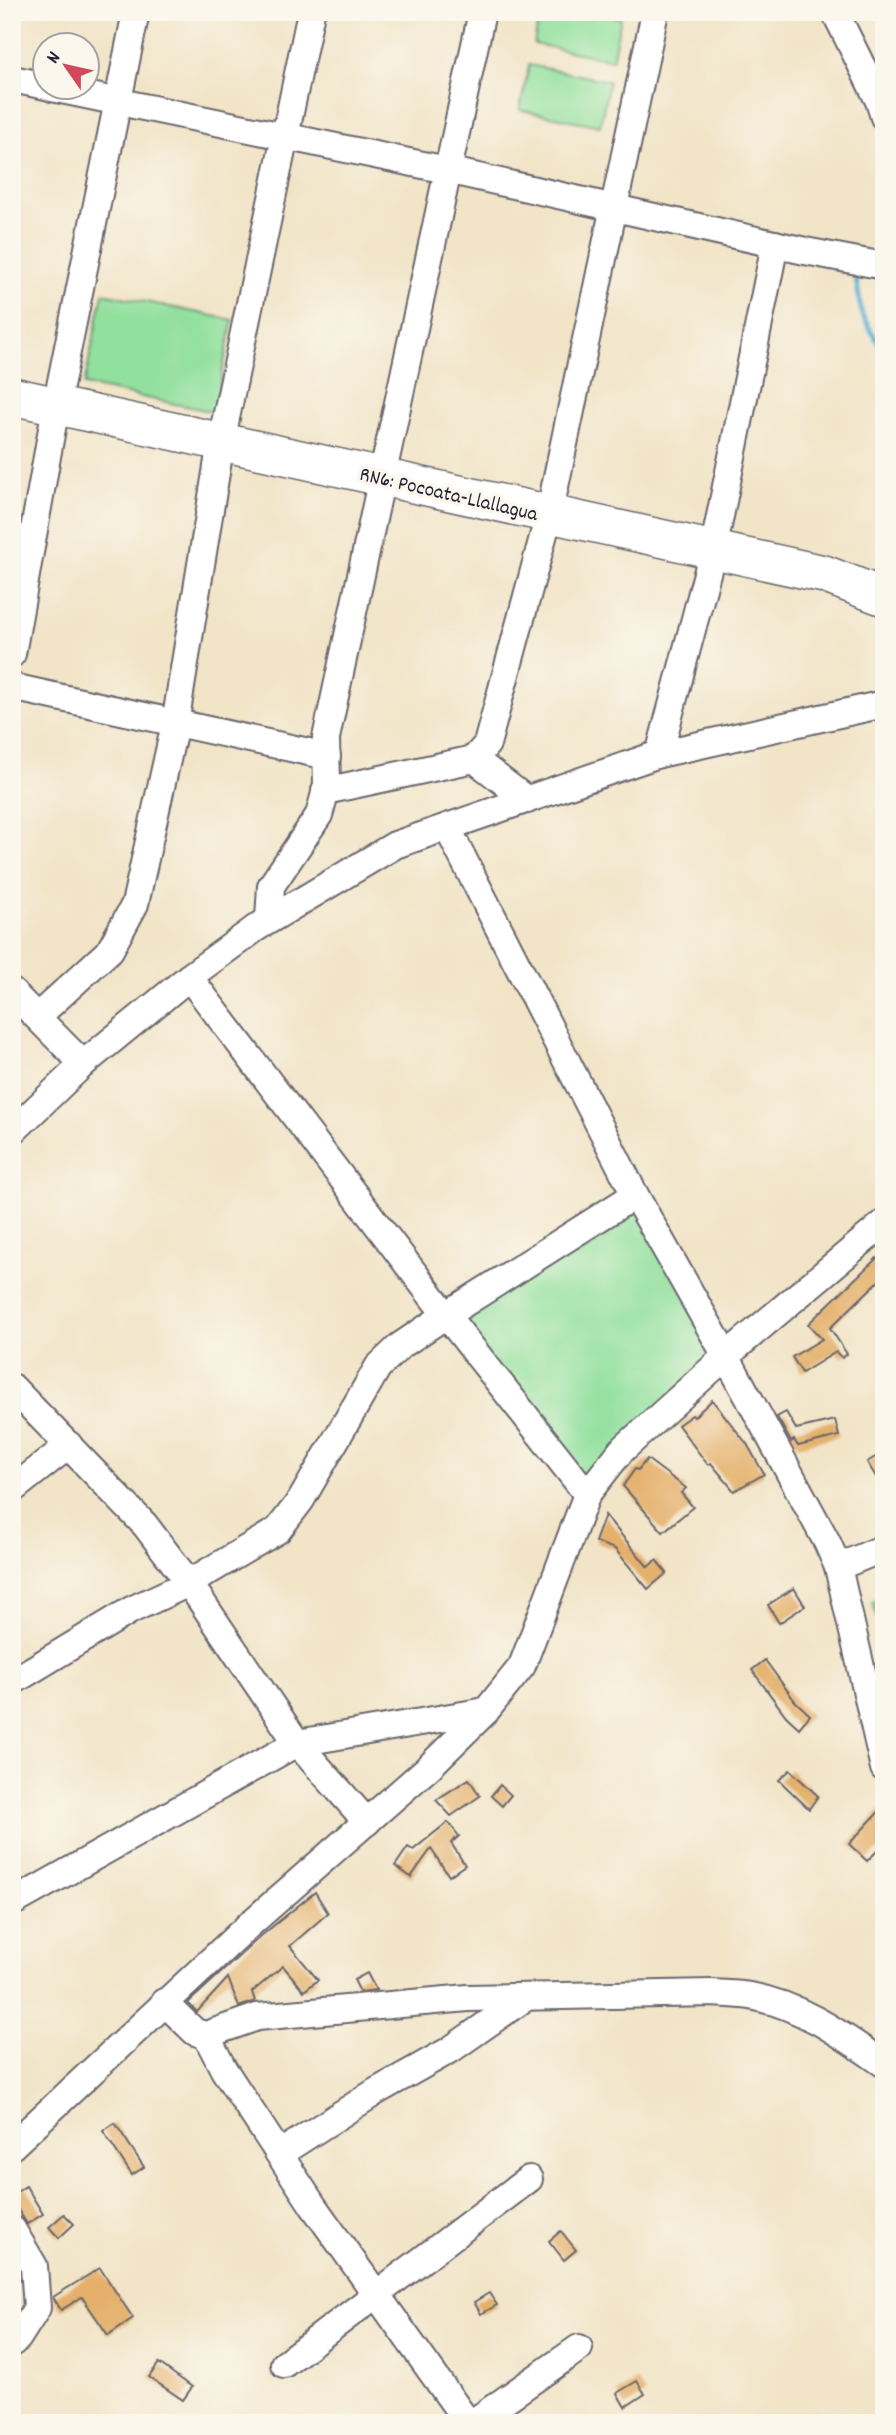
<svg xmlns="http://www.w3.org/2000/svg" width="896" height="2435" viewBox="0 0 896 2435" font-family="Dekko,sans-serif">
  <rect width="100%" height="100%" fill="#fbf7ec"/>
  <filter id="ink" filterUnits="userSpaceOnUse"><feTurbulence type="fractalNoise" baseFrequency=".0143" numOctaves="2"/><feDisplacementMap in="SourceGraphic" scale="14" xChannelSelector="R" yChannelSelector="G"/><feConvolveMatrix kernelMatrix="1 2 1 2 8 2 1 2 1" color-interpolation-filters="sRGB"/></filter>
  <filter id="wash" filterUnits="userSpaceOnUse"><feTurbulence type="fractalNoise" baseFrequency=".00686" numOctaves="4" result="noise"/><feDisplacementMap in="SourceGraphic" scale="28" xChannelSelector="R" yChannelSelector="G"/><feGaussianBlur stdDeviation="1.57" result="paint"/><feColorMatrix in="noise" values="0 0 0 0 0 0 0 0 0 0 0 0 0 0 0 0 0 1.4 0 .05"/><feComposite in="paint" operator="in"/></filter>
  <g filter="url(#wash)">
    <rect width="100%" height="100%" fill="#f1e4c7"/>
    <g fill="#92e09e" stroke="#5a816c" stroke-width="2">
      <polygon points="540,12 591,12 621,18 612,60 534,44"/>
      <polygon points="529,65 609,81 600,126 520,110"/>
      <polygon points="103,293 233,320 214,412 84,385"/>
      <polygon points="635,1195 726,1356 587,1494 446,1316"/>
      <polygon points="884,1597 884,1634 872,1602"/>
    </g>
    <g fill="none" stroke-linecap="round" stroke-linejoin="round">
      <polyline stroke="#56abd2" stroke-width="5" points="856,279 862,315 884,352"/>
    </g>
    <g id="blocks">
      <g fill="#e4b06c">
        <polygon points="877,1258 884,1266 884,1276 830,1328 847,1354 842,1358 836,1352 802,1373 792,1357 822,1339 808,1324"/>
        <polygon points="712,1400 747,1444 764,1474 734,1491 711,1463 708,1465 678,1425 692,1415 694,1417"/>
        <polygon points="786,1412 796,1429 835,1420 839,1436 798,1446 794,1440 791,1442 777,1417"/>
        <polygon points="884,1452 884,1490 867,1462"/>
        <polygon points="647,1459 686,1488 681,1493 693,1507 663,1532 623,1486 635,1469 638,1470"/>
        <polygon points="605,1515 648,1567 656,1560 667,1573 648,1589 615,1549 595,1542"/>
        <polygon points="794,1588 805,1606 779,1623 768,1605"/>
        <polygon points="765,1660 795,1701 810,1715 799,1728 786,1716 752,1670"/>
        <polygon points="790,1770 818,1796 809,1809 779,1780"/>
        <polygon points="469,1779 480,1796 451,1816 436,1800"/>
        <polygon points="500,1785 511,1795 502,1806 491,1796"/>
        <polygon points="884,1806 884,1844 867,1861 849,1844"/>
        <polygon points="448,1822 459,1836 451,1843 465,1865 449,1876 431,1849 411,1877 395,1866 408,1847 413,1850"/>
        <polygon points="315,1892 328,1913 290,1946 318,1980 304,1991 283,1966 252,1992 255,2001 239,2007 228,1978 197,2012 188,2003 261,1936"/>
        <polygon points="367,1973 376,1990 360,1992 354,1980"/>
        <polygon points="115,2123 144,2167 132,2175 103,2131"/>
        <polygon points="26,2186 43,2214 27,2224 12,2200 12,2195"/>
        <polygon points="64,2214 74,2224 59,2238 49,2227"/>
        <polygon points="561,2231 576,2250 564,2260 549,2241"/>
        <polygon points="100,2268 133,2318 108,2335 82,2297 61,2310 53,2297"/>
        <polygon points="489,2293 497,2305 481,2314 474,2302"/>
        <polygon points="159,2363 192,2387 183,2400 149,2377"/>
        <polygon points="637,2381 645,2394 625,2407 617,2393"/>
      </g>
    </g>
  </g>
  <g filter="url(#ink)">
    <use href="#blocks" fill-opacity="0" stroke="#6a666c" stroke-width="2"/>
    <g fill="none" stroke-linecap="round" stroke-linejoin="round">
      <defs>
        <g id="minor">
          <polyline points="835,12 879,101 884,117"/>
          <polyline points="12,79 46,86"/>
          <polyline points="52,88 447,170 805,251 884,266"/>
          <polyline points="12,654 56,406 136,12"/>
          <polyline points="12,687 327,756"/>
          <polyline points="659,754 713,551 775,244"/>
          <polyline points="474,759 527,800"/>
          <polyline points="325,791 474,759 487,744 549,515 655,12"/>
          <polyline points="447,827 635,1195 726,1356 827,1542 838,1567 884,1768"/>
          <polyline points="269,919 271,886 319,815 327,786 326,738 482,12"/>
          <polyline points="189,977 446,1315 587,1494"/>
          <polyline points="12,992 83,1064"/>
          <polyline points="38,1016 110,950 135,904 175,724 221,442 311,12"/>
          <polyline points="12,1132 83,1064 189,977 256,928 395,845 659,754 884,704"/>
          <polyline points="12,1387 145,1525 189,1583 297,1743 367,1822"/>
          <polyline points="12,1490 69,1445"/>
          <polyline points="838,1567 884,1548"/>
          <polyline points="12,1682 131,1610 189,1583 278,1530 301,1500 378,1367 400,1346 446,1315 635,1195"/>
          <polyline points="12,1903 297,1743 486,1711"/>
          <path d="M164,2002L195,2032L206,2035L257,2017L468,1998L712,1993C725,1994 738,1994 750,1996C801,2005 842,2035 884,2064"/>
          <polyline points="206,2035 224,2070 314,2207 468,2423"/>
          <polyline points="12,2146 250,1924 429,1767 486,1711 522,1666 587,1494 621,1451 726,1356 884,1223"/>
          <polyline points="279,2154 377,2091 450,2050 526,1997"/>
          <polyline points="12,2229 34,2266 37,2308 18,2338 12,2343"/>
          <polyline points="284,2364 529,2179"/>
          <polyline points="472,2423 579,2348"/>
        </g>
        <polyline id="highway" points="12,396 824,574 884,597"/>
      </defs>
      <use href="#minor" stroke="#6a666c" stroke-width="30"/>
      <use href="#highway" stroke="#6a666c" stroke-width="40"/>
      <use href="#minor" stroke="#fff" stroke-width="26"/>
      <use href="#highway" stroke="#fff" stroke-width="37"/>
    </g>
  </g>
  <g text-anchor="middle" stroke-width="7" stroke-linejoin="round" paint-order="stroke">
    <g font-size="21" fill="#22223b" stroke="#fbf7ec">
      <text transform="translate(449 493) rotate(13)" y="7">RN6: Pocoata-Llallagua</text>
    </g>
  </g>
  <rect width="896" height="2435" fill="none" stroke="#fbf7ec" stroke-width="42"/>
  <g transform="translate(66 66) rotate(304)"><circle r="33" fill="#fbf7ec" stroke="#a4a2a5" stroke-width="2"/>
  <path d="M0-5L12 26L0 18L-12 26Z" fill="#d1495b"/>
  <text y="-10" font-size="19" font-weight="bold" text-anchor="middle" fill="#22223b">N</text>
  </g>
</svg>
